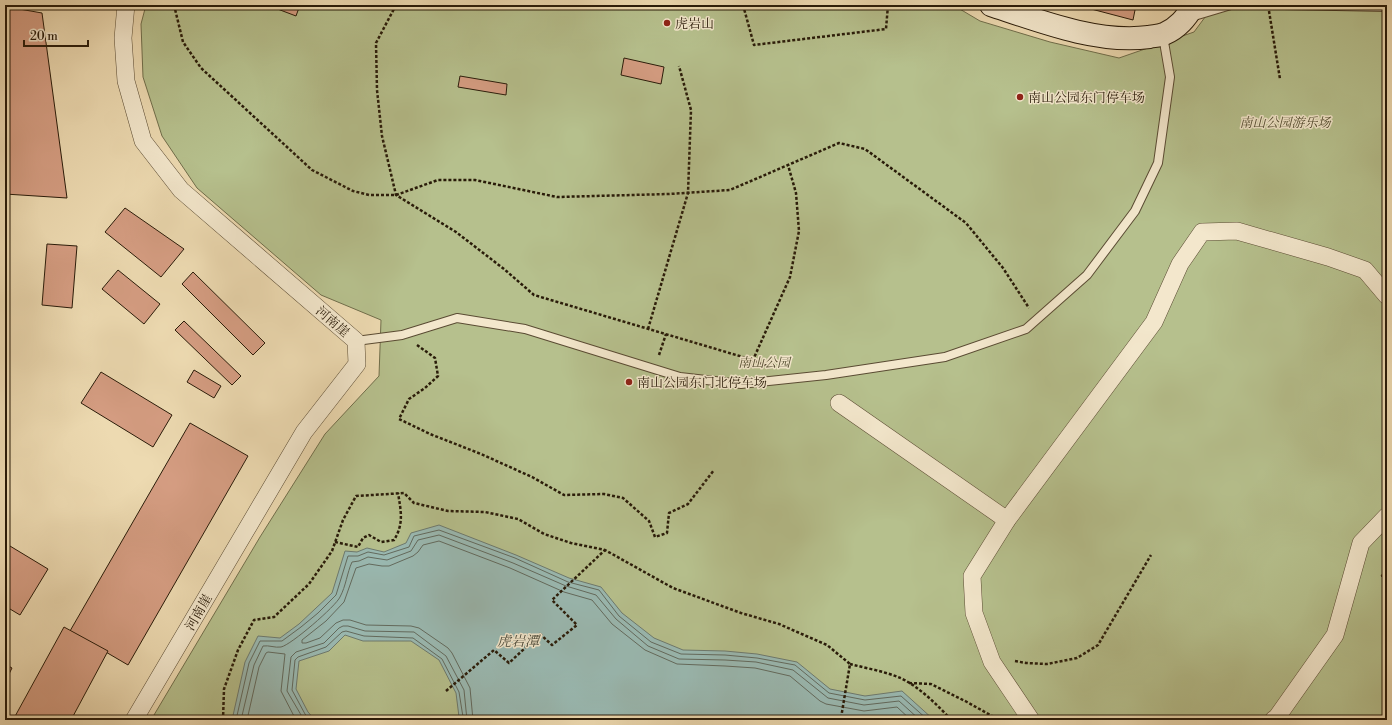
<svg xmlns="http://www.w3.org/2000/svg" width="1392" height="725" viewBox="0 0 1392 725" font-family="'Libre Bodoni','Noto Serif SC',serif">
  <rect width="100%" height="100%" fill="#eddab1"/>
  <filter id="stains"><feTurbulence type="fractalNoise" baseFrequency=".005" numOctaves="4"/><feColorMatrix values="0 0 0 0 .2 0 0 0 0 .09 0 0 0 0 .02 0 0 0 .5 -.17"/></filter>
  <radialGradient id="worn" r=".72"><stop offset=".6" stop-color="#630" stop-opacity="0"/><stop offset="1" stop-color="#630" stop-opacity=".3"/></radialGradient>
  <polygon fill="#b6c08d" stroke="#706e4b" points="146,5 953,5 980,21 1050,42 1119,58 1194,32 1214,5 1387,5 1387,720 151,720 260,537 325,434 379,376 381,320 321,295 197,188 162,136 143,77 141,24"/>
  <polygon fill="#9abab3" stroke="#6d7a6f" points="439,525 516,555 569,578 601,587 622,613 654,638 683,650 725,651 757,654 797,662 830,689 865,696 902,691 934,720 457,720 459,717 456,693 439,660 411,641 363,641 345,635 329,651 299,661 296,689 308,712 315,720 232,720 245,662 258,636 280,638 299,624 332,593 345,551 357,552 367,548 384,552 406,543 411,533"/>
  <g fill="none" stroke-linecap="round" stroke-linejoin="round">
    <g stroke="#626a5e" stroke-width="1">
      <polyline points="236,720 249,663 260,641 282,641 301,627 318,613 336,595 348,556 358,556 368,552 384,555 409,547 414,536 439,530 515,558 568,582 599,590 619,616 651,642 681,654 725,655 757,658 795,665 829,693 865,700 901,696 928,720"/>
      <path d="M241,720L254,665L263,646C269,645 275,648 281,647C291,645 336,606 340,597C346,586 347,573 352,562L359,561L368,557L387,560L411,551L418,540L439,535L513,563L566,586L596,595L616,619L648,646L679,659L725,660L756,662L793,670L828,698L864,705L899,701L920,720"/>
      <polyline points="247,720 259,667 266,653 268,652 285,654 281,691 296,720"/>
      <polyline points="304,720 287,691 291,657 296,652 324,643 339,628 343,626 348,626 365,631 414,632 446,656 464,690 467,720"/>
      <polyline points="310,720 305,714 292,690 295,660 298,657 326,647 342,632 346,631 364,636 413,638 442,659 459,692 463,717 462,720"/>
      <polyline points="473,720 470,688 452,653 448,648 419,628 411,626 366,625 350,620 343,620 336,623 320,638 306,643 302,643 302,640 326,621 344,602 356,568 369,564 382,566 389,566 413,556 418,552 423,545 439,541 510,568 564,592 592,600 612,624 645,650 677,664 725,666 755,668 790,676 820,701 826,704 864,711 897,707 911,720"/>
    </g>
  </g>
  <g fill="#d59d82" stroke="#291b09">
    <polygon points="267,5 300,5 296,16"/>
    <polygon points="1076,5 1136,5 1133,20"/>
    <polygon points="8,7 42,13 67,198 5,194 5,32"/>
    <polygon points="624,58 664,67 661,84 621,75"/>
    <polygon points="460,76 507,84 506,95 458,87"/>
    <polygon points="125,208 184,249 161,277 105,232"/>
    <polygon points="47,244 77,246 72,308 42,305"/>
    <polygon points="118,270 160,304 144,324 102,289"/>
    <polygon points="193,272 265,343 253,355 182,284"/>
    <polygon points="184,321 241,376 232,385 175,330"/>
    <polygon points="194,370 221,386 214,398 187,382"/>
    <polygon points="101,372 172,415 153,447 81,403"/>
    <polygon points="190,423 248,456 128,665 70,631"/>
    <polygon points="5,543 48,569 20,615 5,606"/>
    <polygon points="1387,567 1387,580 1381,576"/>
    <polygon points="64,627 108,651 71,720 13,720"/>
    <polygon points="5,664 12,668 5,682"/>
  </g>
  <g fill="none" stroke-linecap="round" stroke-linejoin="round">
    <defs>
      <g id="lane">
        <polyline points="1284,5 1387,7"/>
        <polyline points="1191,17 1231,5"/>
        <polyline points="356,341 402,335 457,318 525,329 680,377 741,384 826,375 945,357 1026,329 1087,275 1135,211 1158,163 1170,77 1163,36"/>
      </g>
      <g id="street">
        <polyline points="126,5 123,38 126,81 143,141 181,190 356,341 357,364 304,432 134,720"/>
        <polyline points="839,403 1007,520"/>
        <polyline points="1031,720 992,662 974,613 972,576 1007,520 1154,322 1180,264 1202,232 1237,231 1328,257 1365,270 1387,296"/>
        <polyline points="1273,720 1277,717 1335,635 1361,543 1387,516"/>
      </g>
      <path id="secondary" d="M991,5C1039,21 1098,44 1149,37C1153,36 1159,36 1164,34C1178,28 1186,18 1194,5"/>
    </defs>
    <use href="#lane" stroke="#5a4b33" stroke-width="10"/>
    <use href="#street" stroke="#5a4b33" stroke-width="18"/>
    <use href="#secondary" stroke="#291b09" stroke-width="24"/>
    <g stroke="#291b09" stroke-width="2.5" stroke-dasharray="3 2" stroke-linecap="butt">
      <polyline points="174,5 183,42 201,68 312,170 353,191 369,195 396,195 438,180 475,180 557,197 669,194 730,190 839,143 865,149 966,223 1003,268 1029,308"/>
      <polyline points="396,5 376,43 377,90 382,136 396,195 456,232 504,269 534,295 753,360 790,277 799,231 796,193 788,165"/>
      <polyline points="426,5 429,7 457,7 463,5"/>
      <polyline points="743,5 754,45 886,29 888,5"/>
      <polyline points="1269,11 1280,79"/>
      <polyline points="648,329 688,193 691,110 679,66"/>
      <polyline points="417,345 435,358 438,376 425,388 409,399 399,419 430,434 481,454 532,477 564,495 604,494 623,498 649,521 655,537 667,533 669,513 688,504 714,470"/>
      <polyline points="659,355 666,334"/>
      <polyline points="752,368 753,360 767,366"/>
      <path d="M335,542L358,547L363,538L369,535L381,542L394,540C404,524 401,511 398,493"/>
      <polyline points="1015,661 1026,663 1047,664 1077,658 1098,645 1151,555"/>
      <path d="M850,664C865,668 883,671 898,677C916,684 938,705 951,720"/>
      <polyline points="909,683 931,684 967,702 999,720"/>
      <polyline points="446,691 494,650 509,663 540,634 552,645 577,625 552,600 605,550"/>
      <polyline points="223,720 224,689 238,650 254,620 274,617 309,584 332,551 343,520 356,496 404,493 414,503 448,511 485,512 518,519 544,534 571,543 605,550 673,588 741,613 779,624 827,645 850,664 841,718 846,720"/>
    </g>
    <use href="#lane" stroke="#f3e7cc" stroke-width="8"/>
    <use href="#street" stroke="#f3e7cc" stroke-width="17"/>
    <use href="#secondary" stroke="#f3e7cc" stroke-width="22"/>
  </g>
  <g fill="#8f2418" stroke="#f3e7cc" stroke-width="1.5">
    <circle cx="667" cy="23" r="4"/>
    <circle cx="1020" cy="97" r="4"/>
    <circle cx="629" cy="382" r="4"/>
  </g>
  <g text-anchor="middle" stroke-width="3" stroke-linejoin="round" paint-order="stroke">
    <g font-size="13" fill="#291b09" stroke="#f3e7cc" text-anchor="start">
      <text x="675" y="28">虎岩山</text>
      <text x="1028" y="102">南山公园东门停车场</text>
      <text x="637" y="387">南山公园东门北停车场</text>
    </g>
    <g font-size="13" font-style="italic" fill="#534d31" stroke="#f3e7cc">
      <text x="1285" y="127">南山公园游乐场</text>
      <text x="764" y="367">南山公园</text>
    </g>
    <g font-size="13" fill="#291b09" stroke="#f3e7cc">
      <text transform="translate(333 321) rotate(41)" y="5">河南崖</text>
      <text transform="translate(198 612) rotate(-60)" y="5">河南崖</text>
    </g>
    <g font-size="14" font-style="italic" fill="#4b4b3c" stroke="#f3e7cc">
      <text x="518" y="646">虎岩潭</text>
    </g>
  </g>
  <rect width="1392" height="725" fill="none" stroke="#eddab1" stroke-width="20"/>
  <rect x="6" y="6" width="1380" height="713" fill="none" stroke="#291b09" stroke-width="2"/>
  <rect x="10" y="10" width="1372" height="705" fill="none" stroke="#291b09"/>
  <path d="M24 40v6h64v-6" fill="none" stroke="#291b09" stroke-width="2"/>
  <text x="30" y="40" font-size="12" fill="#291b09" stroke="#f3e7cc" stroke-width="3" paint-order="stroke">20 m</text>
  <rect width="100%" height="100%" filter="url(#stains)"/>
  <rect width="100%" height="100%" fill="url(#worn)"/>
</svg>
